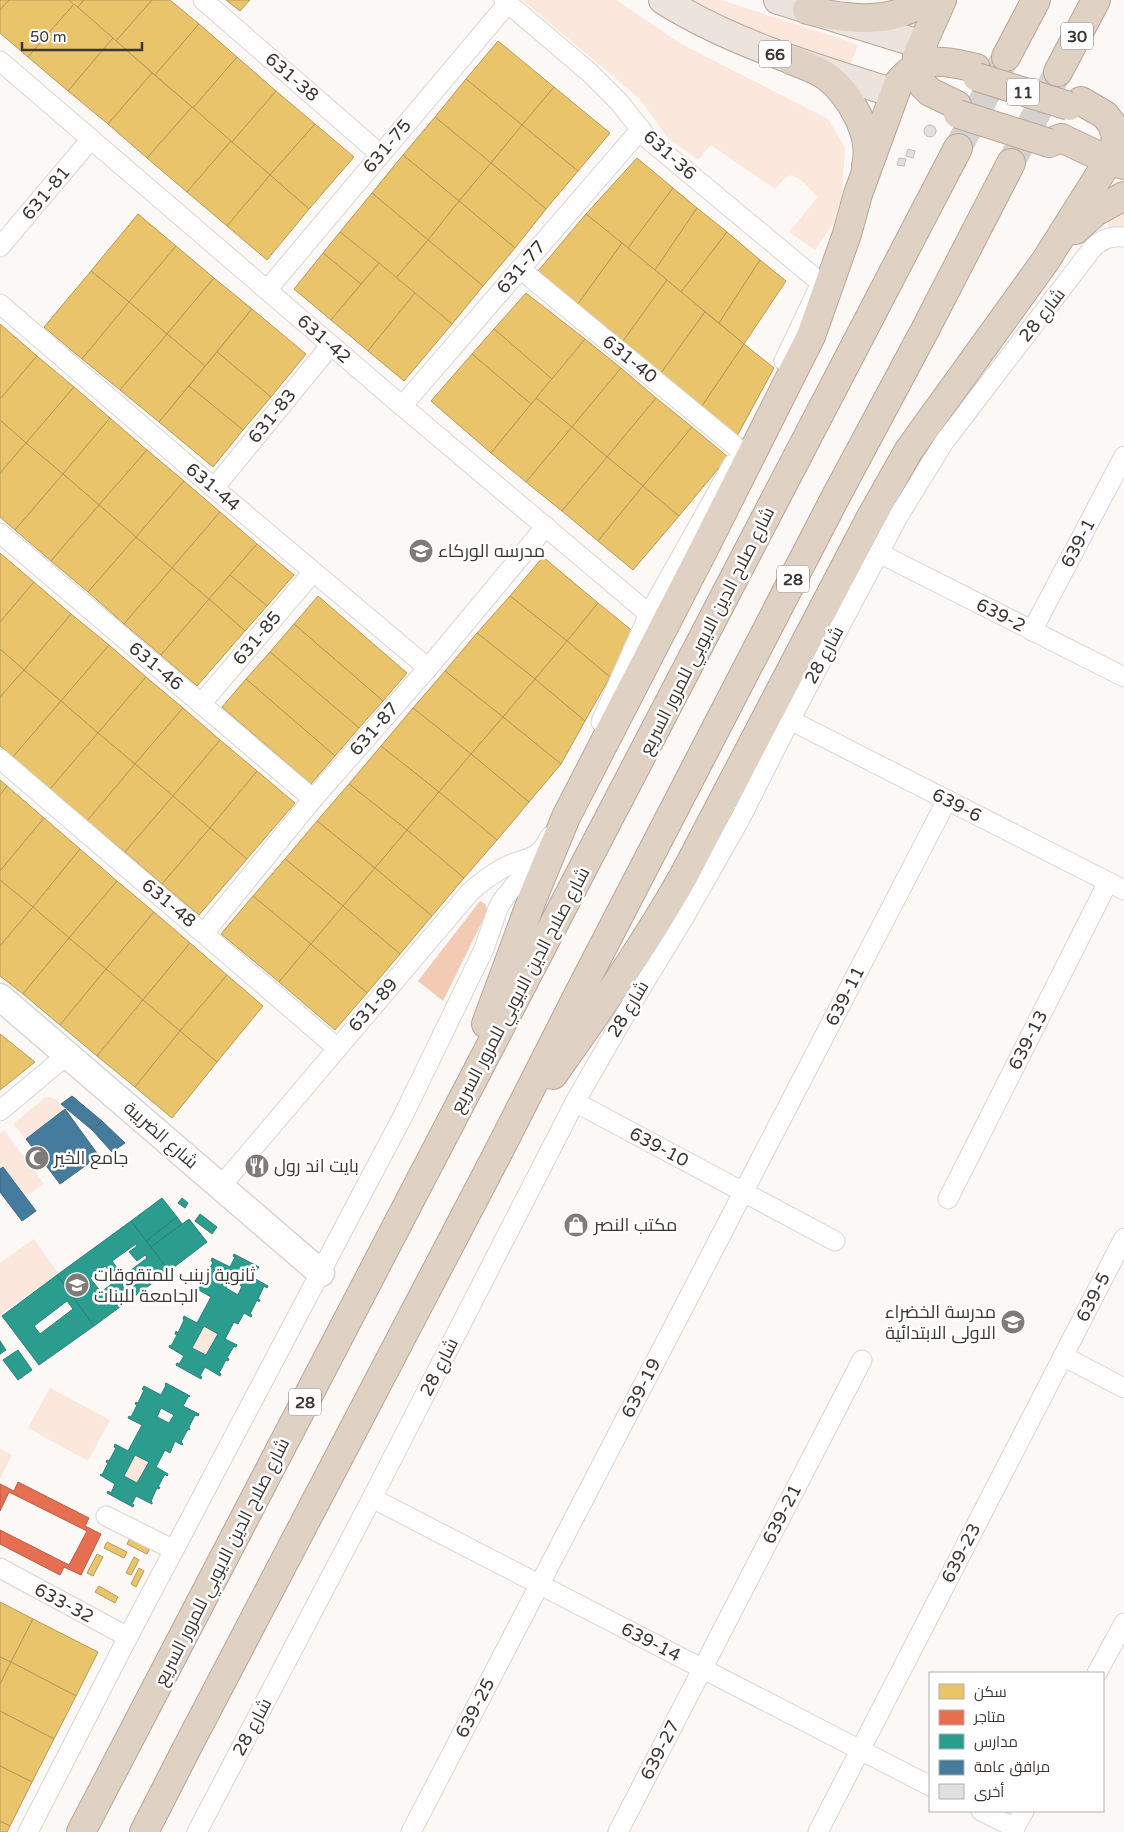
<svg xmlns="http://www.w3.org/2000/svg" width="1124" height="1832" viewBox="0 0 1124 1832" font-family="'Varela Round',Cairo,sans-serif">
  <rect width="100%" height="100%" fill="#fbf8f5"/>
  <g fill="#fbe7dc">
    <polygon points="522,0 616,0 681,44 828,119 845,148 842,195 833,224 815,250 789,232 818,197 802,181 792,175 785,178 775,189 711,145 698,160 668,138 639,98"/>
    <polygon points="684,0 721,0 839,38 858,45 848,71 807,58"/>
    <polygon points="1124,213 1124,234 1107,232 1108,224"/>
    <polygon points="46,1097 56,1099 65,1109 26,1139 13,1124"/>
    <polygon points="4,1130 44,1184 25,1196 3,1167 0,1169 0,1134"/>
    <polygon points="34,1239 58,1273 0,1315 0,1263"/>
    <polygon points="204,1326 218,1334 206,1355 192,1348"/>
    <polygon points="50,1388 110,1420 88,1461 28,1428"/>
    <polygon points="0,1449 12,1455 0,1479"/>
    <polygon points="135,1455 149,1462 137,1483 124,1476"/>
  </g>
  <polygon fill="#f3cab3" points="480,901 485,904 488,910 443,1001 418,981"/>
  <g fill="#e9c46a" stroke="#b59a5a">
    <polygon points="0,0 9,0 0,10"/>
    <polygon points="9,0 69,0 74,4 28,57 0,33 0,10"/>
    <polygon points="69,0 84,0 77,8"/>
    <polygon points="84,0 152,0 116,41 77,8"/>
    <polygon points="152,0 170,0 199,24 155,75 116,41"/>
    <polygon points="226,0 250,0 240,11"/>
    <polygon points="74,4 113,38 68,91 28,57"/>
    <polygon points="199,24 237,57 193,108 155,75"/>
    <polygon points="113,38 152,73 108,124 68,91"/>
    <polygon points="498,41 554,87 522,125 466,79"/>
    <polygon points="237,57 276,91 232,142 193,108"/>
    <polygon points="152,73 192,107 147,158 108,124"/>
    <polygon points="466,79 522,125 491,163 435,117"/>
    <polygon points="554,87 610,133 578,171 522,125"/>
    <polygon points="276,91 315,124 270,175 232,142"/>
    <polygon points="192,107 231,141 187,192 147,158"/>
    <polygon points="435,117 491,163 459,201 403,155"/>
    <polygon points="315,124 354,157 309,209 270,175"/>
    <polygon points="522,125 578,171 546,209 491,163"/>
    <polygon points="231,141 270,175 227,226 187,192"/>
    <polygon points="403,155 459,201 428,240 372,193"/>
    <polygon points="637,158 673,188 628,248 586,214"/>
    <polygon points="491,163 546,209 515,248 459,201"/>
    <polygon points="270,175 309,209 267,260 227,226"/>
    <polygon points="673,188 697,208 655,270 628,248"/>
    <polygon points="372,193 428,240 396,278 340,232"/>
    <polygon points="459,201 515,248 483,286 428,240"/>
    <polygon points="697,208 727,232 681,292 655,270"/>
    <polygon points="138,214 176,246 129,302 91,271"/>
    <polygon points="586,214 622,243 578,304 538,271"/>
    <polygon points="340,232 379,263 361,284 323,253"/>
    <polygon points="727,232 760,260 719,323 681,292"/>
    <polygon points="428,240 483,286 452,324 396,278"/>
    <polygon points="622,243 667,280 623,341 578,304"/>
    <polygon points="176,246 214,278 167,334 129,302"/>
    <polygon points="323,253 361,284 331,320 294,289"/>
    <polygon points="760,260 786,281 744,344 719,323"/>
    <polygon points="379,263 415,293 368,351 331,320"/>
    <polygon points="91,271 129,302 82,359 44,327"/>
    <polygon points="214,278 252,309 205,366 167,334"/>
    <polygon points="667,280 705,312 661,373 623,341"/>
    <polygon points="415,293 452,324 404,381 368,351"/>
    <polygon points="526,293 585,339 552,379 494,329"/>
    <polygon points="129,302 167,334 120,390 82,359"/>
    <polygon points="252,309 306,354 271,397 217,352"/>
    <polygon points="705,312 744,344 702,406 661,373"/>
    <polygon points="0,324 37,356 0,399"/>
    <polygon points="494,329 552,379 531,404 472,354"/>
    <polygon points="167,334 205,366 159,422 120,390"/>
    <polygon points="585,339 621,368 572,427 536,398"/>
    <polygon points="744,344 774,368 737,436 702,406"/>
    <polygon points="217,352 271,397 243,430 189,386"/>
    <polygon points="472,354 531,404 491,453 431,401"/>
    <polygon points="37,356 74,387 26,443 0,420 0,399"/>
    <polygon points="621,368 656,398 607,457 572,427"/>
    <polygon points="189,386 243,430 213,467 159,422"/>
    <polygon points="74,387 110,418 63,474 26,443"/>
    <polygon points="536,398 572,427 526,482 491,453"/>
    <polygon points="656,398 692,427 643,486 607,457"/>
    <polygon points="110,418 147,450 99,505 63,474"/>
    <polygon points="0,420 26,443 0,473"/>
    <polygon points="572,427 607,457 562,511 526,482"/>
    <polygon points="692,427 728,457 679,516 643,486"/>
    <polygon points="26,443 63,474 15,530 0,517 0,473"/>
    <polygon points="147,450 184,481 136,537 99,505"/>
    <polygon points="607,457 643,486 598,541 562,511"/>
    <polygon points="63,474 99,505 51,561 15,530"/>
    <polygon points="184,481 220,512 172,568 136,537"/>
    <polygon points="643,486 679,516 633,570 598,541"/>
    <polygon points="99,505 136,537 88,592 51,561"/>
    <polygon points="220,512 257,544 209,599 172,568"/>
    <polygon points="136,537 172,568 124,624 88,592"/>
    <polygon points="257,544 294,575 267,606 230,575"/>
    <polygon points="0,553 34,582 0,622"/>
    <polygon points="543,557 598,603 567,641 510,596"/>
    <polygon points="172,568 209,599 161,655 124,624"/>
    <polygon points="230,575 267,606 245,631 209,599"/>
    <polygon points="34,582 71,614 24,670 0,649 0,622"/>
    <polygon points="318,596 407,673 383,701 294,624"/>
    <polygon points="510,596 567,641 535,679 477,633"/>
    <polygon points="209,599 245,631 197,686 161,655"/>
    <polygon points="598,603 635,633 610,677 567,641"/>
    <polygon points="71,614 109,645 61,701 24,670"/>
    <polygon points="294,624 383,701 359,728 270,652"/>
    <polygon points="477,633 535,679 503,717 445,671"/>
    <polygon points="567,641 610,677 585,721 535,679"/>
    <polygon points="109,645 146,677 98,733 61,701"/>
    <polygon points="0,649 24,670 0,697"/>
    <polygon points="270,652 359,728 335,756 246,679"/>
    <polygon points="24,670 61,701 13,757 0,746 0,697"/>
    <polygon points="445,671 503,717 471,754 413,708"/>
    <polygon points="146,677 183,708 135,764 98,733"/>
    <polygon points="246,679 335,756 311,784 222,707"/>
    <polygon points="535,679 585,721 561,764 503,717"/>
    <polygon points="61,701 98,733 50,789 13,757"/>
    <polygon points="183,708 220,740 173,796 135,764"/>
    <polygon points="413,708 471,754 439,792 381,746"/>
    <polygon points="503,717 561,764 529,802 471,754"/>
    <polygon points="98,733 135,764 87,821 50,789"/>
    <polygon points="220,740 257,771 210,828 173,796"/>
    <polygon points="381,746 439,792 407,830 349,784"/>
    <polygon points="471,754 529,802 497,840 439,792"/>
    <polygon points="135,764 173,796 125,852 87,821"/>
    <polygon points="257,771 295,803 247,859 210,828"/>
    <polygon points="0,780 7,786 0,795"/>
    <polygon points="349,784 407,830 375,868 317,821"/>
    <polygon points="7,786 44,818 0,871 0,795"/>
    <polygon points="439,792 497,840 464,878 407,830"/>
    <polygon points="173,796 210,828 162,884 125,852"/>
    <polygon points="44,818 80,849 33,907 0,880 0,871"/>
    <polygon points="317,821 375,868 343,906 285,859"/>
    <polygon points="210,828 247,859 199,915 162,884"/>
    <polygon points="407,830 464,878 432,916 375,868"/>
    <polygon points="80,849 117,881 69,938 33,907"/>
    <polygon points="285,859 343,906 311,944 253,896"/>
    <polygon points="375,868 432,916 400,954 343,906"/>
    <polygon points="0,880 33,907 0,946"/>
    <polygon points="117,881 154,912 106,969 69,938"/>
    <polygon points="253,896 311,944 279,982 221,934"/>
    <polygon points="343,906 400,954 367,993 311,944"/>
    <polygon points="33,907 69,938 23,994 0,976 0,946"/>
    <polygon points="154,912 190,943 143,1000 106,969"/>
    <polygon points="69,938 106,969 60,1025 23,994"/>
    <polygon points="190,943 227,975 180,1031 143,1000"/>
    <polygon points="311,944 367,993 335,1030 279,982"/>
    <polygon points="106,969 143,1000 97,1056 60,1025"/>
    <polygon points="227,975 263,1006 217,1062 180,1031"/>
    <polygon points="143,1000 180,1031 135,1087 97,1056"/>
    <polygon points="180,1031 217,1062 172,1118 135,1087"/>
    <polygon points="0,1034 35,1062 0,1090"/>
    <polygon points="130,1538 150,1548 147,1554 127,1544"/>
    <polygon points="107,1542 127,1552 124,1558 104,1548"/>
    <polygon points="97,1554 103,1557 93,1576 87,1573"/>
    <polygon points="134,1557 139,1560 131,1575 126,1573"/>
    <polygon points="139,1568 144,1571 136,1587 131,1584"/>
    <polygon points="99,1586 118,1597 115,1603 95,1592"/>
    <polygon points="0,1602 33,1619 11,1662 0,1657"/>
    <polygon points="33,1619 98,1652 76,1696 11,1662"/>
    <polygon points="0,1657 11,1662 0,1684"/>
    <polygon points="11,1662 76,1696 54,1739 0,1711 0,1684"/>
    <polygon points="0,1711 54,1739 32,1782 0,1766"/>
    <polygon points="0,1766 32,1782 10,1826 0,1821"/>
    <polygon points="0,1821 10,1826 7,1832 0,1832"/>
  </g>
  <polygon fill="#e76f51" stroke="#b45e48" points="18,1482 89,1518 85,1526 101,1534 81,1575 64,1567 60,1575 0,1544 0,1530 69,1565 87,1531 9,1492 0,1511 0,1484 14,1491"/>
  <g fill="#2a9d8f" stroke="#307e74" fill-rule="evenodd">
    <polygon points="162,1198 177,1217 146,1241 131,1221"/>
    <polygon points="182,1198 188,1203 185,1208 178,1203"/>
    <polygon points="200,1214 217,1227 212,1234 195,1221"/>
    <polygon points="177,1217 182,1224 151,1247 146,1241"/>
    <polygon points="189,1219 207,1242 169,1271 151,1247"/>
    <path d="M131,1221L169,1271L94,1326L57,1275ZM136,1244L137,1246L129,1252L137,1261L145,1255L147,1258L123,1276L112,1261ZM105,1266L117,1280L101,1292L90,1278Z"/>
    <path d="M234,1254L259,1267L252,1277L268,1286L267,1288L264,1286L258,1299L260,1300L259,1302L257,1300L250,1314L252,1315L251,1317L244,1313L238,1324L234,1322L225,1339L237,1345L236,1347L234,1346L227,1358L229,1359L228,1361L226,1360L219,1373L221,1374L220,1376L205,1367L200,1376L202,1377L201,1379L176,1365L177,1363L179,1364L184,1356L169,1347L170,1345L171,1346L177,1335L175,1334L176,1331L178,1333L184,1320L183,1319L184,1316L197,1323L211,1297L197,1289L198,1287L200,1288L205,1277L204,1276L205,1274L207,1275L213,1262L211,1261L212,1258L230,1267L235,1257L233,1256ZM230,1280L242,1286L238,1295L226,1288ZM204,1326L218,1334L206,1355L192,1348Z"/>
    <path d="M57,1275L94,1326L39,1365L2,1316ZM67,1301L73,1309L40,1334L34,1326Z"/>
    <polygon points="0,1341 6,1350 0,1354"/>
    <polygon points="18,1350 32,1370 18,1380 3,1360"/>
    <path d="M166,1383L190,1396L188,1397L183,1406L199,1414L198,1416L195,1415L189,1427L190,1430L188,1429L181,1442L183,1444L182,1445L175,1441L170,1453L165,1450L156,1467L168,1474L167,1476L165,1474L158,1487H160L159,1489L157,1488L151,1501L152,1502V1504L136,1496L132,1504L134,1505L133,1507L107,1493L108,1491L111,1493L115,1484L100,1475L101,1474L102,1475L108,1463L106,1462L107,1460L109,1461L116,1448L114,1447L115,1444L128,1451L142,1425L128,1418L129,1416L131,1417L137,1405L135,1404L136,1402L138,1403L144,1390L142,1389L144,1386L161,1395L166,1385L165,1384ZM161,1408L174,1415L169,1423L157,1417ZM135,1455L149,1462L137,1483L124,1476Z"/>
  </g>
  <g fill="#457b9d" stroke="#43677e">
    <polygon points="72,1096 102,1121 92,1130 61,1104"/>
    <polygon points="65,1109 99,1156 60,1184 26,1139"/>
    <polygon points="102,1121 125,1143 112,1152 92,1130"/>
    <polygon points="3,1167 36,1211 22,1221 0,1192 0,1169"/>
  </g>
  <g fill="#dee1e0" stroke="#bbbdbd">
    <circle cx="930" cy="131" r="6"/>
    <polygon points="908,149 915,151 913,158 906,156"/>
    <polygon points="899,158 906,159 904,166 897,165"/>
  </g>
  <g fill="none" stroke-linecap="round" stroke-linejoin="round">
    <g stroke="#d5d1ce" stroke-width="28" stroke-dasharray="28 14" stroke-linecap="butt">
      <polyline points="958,148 1004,60"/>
      <polyline points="1011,163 1058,72"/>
    </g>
    <defs>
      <g id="street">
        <polyline points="203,0 380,154"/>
        <polyline points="504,0 590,73 619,102 649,140 821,283 784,361"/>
        <polyline points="0,61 402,406 649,614"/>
        <polyline points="0,247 91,139"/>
        <polyline points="520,269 740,450"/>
        <polyline points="267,290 508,3"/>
        <polyline points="0,304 214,488 428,668"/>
        <polyline points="402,406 641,129"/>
        <polyline points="214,488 331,345"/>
        <polyline points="0,533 313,799"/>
        <polyline points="879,553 1124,677"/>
        <polyline points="1032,631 1124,456"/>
        <polyline points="201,704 313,572"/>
        <polyline points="790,720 1124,890"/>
        <polyline points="601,722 649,614 733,464"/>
        <polyline points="0,759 337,1048"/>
        <polyline points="204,933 313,799 428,668 546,526"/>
        <polyline points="575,1102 835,1241"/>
        <polyline points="0,1111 67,1055"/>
        <path d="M221,1186L470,892C480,883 491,875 503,868C525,856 538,863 550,836"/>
        <polyline points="948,1199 1108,882"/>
        <polyline points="1063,1356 1124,1388"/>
        <polyline points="372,1498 930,1786"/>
        <polyline points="106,1516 174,1550"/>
        <polyline points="0,1568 128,1637"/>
        <polyline points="1097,1673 1124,1623"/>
        <polyline points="981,1811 1015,1828"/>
        <polyline points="28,1832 128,1637 404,1114 484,949 498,908 504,898 539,856"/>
        <path d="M197,1832L372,1498L575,1102L629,1008L685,916L740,819L790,720L899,515L944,442L1092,249C1101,239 1111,236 1124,237"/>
        <polyline points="411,1832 947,800"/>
        <polyline points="618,1832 862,1360"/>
        <polyline points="818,1832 1124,1238"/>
        <polyline points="1012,1832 1024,1811"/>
      </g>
      <polyline id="secondary" points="0,997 321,1273"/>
      <g id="primary">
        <path d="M663,0C733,44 815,68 894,93"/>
        <polyline points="778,0 923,45"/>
      </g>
      <g id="highway">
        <polyline points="942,0 917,56 917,72 923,85 930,92 957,105"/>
        <path d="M807,10C844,19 892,26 924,0"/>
        <polyline points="1006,57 1036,0"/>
        <path d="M791,60C802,64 816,69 826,76C849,93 874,135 866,165"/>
        <polyline points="1058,72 1096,0"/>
        <polyline points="1049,143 1061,138 1110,161 1124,165"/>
        <polyline points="1075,230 1095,212 1124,196"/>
        <path d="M486,1024L533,897L566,817L703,551L811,336L847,234L858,194L899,82C922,54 944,61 976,68"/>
        <path d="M553,1075C599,1010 644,946 683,877L870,519L909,450L1046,260L1114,152L1116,136L1112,124L1105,115L1081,101"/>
        <polyline points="81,1832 958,148"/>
        <polyline points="144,1832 189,1744 501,1147 577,997 834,500 926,328 1011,163"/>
      </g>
    </defs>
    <use href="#street" stroke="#d9d5d2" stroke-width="21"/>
    <use href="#secondary" stroke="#d9d5d2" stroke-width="29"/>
    <use href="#primary" stroke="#b7a699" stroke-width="30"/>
    <use href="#highway" stroke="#b7a699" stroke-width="30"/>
    <use href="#street" stroke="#fefefe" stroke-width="19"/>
    <use href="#secondary" stroke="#fefefe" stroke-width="26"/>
    <use href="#primary" stroke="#ece3dc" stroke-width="28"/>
    <use href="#highway" stroke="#e0d1c5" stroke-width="28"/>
    <defs>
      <g id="highway-bridge">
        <polyline points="977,77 1069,106"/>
        <polyline points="958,114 1049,143"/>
      </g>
    </defs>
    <use href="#highway-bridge" stroke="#b7a699" stroke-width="30" stroke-linecap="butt"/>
    <use href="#highway-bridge" stroke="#e0d1c5" stroke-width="28"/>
  </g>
  <defs>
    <symbol id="school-disc" viewBox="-11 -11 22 22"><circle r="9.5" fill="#807b78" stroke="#fff"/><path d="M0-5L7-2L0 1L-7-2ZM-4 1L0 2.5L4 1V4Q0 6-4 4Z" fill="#fff"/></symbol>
    <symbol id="mosque-disc" viewBox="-11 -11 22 22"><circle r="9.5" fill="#807b78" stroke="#fff"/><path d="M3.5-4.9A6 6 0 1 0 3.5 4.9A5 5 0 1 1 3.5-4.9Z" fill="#fff"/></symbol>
    <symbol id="restaurant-disc" viewBox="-11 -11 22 22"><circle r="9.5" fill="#807b78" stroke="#fff"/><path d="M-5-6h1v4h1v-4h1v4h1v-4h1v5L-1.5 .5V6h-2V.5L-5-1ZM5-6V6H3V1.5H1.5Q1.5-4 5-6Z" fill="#fff"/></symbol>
    <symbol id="shop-disc" viewBox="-11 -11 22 22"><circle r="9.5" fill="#807b78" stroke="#fff"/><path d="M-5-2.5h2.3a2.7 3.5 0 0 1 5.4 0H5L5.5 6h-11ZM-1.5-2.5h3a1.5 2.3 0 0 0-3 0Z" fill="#fff"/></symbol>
  </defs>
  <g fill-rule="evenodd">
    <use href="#school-disc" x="407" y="537" width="28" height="28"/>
    <use href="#mosque-disc" x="23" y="1144" width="28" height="28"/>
    <use href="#restaurant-disc" x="243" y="1152" width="28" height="28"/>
    <use href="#shop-disc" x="562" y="1211" width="28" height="28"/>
    <use href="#school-disc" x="63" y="1271" width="28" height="28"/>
    <use href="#school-disc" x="999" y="1308" width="28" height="28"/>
  </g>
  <g text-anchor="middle" stroke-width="5" stroke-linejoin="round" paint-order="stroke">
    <g fill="#fff" stroke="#777371" stroke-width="1">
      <rect x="1061" y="22.5" width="32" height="27" rx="4"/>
      <rect x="759" y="40.5" width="32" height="27" rx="4"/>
      <rect x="1007" y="78.5" width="32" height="27" rx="4"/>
      <rect x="777" y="565.5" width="32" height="27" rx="4"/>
      <rect x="289" y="1388.5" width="32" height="27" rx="4"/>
    </g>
    <g font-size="16" font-weight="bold" fill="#3d3734">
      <text x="1077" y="42">30</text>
      <text x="775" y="60">66</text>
      <text x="1023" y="98">11</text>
      <text x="793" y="585">28</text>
      <text x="305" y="1408">28</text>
    </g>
    <g font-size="18" fill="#3d3734" stroke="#fff">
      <text transform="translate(292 77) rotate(41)" y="6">631-38</text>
      <text transform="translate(387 146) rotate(-50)" y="6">631-75</text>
      <text transform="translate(670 155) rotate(42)" y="6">631-36</text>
      <text transform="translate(46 193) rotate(-50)" y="6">631-81</text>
      <text transform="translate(521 267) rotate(-49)" y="6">631-77</text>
      <text transform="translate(1042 315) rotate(-52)" y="6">شارع 28</text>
      <text transform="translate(324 339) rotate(41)" y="6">631-42</text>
      <text transform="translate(630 359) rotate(39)" y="6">631-40</text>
      <text transform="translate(272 416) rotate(-51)" y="6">631-83</text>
      <text transform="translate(213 487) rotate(40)" y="6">631-44</text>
      <text transform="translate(1078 543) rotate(-62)" y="6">639-1</text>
      <text transform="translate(1001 615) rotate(27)" y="6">639-2</text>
      <text transform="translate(707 631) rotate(-63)" y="6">شارع صلاح الدين الايوبي للمرور السريع</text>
      <text transform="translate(257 638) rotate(-50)" y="6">631-85</text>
      <text transform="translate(824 655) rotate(-62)" y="6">شارع 28</text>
      <text transform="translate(156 666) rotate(40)" y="6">631-46</text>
      <text transform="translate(374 729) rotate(-49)" y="6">631-87</text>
      <text transform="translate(957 805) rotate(27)" y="6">639-6</text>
      <text transform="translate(169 903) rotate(40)" y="6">631-48</text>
      <text transform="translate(520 990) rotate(-62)" y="6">شارع صلاح الدين الايوبي للمرور السريع</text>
      <text transform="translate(845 996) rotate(-63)" y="6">639-11</text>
      <text transform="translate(373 1005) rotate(-49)" y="6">631-89</text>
      <text transform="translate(628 1009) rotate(-59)" y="6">شارع 28</text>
      <text transform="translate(1028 1040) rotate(-63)" y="6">639-13</text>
      <text transform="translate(161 1135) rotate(41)" y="6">شارع الضريبة</text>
      <text transform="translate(659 1147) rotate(28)" y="6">639-10</text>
      <text transform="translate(1093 1297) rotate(-63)" y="6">639-5</text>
      <text transform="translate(439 1367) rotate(-63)" y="6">شارع 28</text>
      <text transform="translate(641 1388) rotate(-63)" y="6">639-19</text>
      <text transform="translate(782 1514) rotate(-63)" y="6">639-21</text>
      <text transform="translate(961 1553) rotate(-63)" y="6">639-23</text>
      <text transform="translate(222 1562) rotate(-63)" y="6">شارع صلاح الدين الايوبي للمرور السريع</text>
      <text transform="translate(64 1603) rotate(28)" y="6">633-32</text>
      <text transform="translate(651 1642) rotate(27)" y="6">639-14</text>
      <text transform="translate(475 1708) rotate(-63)" y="6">639-25</text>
      <text transform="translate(252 1727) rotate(-62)" y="6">شارع 28</text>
      <text transform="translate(660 1750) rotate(-63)" y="6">639-27</text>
    </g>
    <g font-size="18" fill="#3d3734" stroke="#fff" text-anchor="start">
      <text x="438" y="557">مدرسه الوركاء</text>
      <text x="54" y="1164">جامع الخير</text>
      <text x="274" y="1172">بايت اند رول</text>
      <text x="594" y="1231">مكتب النصر</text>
      <text x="94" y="1281">ثانوية زينب للمتقوقات<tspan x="94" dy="21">الجامعة للبنات</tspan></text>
      <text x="996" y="1318" text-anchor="end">مدرسة الخضراء<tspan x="996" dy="21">الاولى الابتدائية</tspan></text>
    </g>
  </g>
  <rect x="929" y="1672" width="175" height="140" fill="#ffffff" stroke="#b1afae"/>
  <rect x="939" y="1684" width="25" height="15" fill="#e9c46a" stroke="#b1afae"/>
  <text x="974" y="1697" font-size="15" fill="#3d3734">سكن</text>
  <rect x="939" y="1710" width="25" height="15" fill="#e76f51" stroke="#b1afae"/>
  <text x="974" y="1722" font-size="15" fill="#3d3734">متاجر</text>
  <rect x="939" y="1734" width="25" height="15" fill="#2a9d8f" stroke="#b1afae"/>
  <text x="974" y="1747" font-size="15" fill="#3d3734">مدارس</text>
  <rect x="939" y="1760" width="25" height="15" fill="#457b9d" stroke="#b1afae"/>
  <text x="974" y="1772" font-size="15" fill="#3d3734">مرافق عامة</text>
  <rect x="939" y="1784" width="25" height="15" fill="#dee1e0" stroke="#b1afae"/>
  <text x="974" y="1797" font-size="15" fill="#3d3734">أخرى</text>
  <path d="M22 42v8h120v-8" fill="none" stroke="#3d3734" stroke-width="2.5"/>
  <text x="30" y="42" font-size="15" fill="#3d3734" stroke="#ffffff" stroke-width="4" paint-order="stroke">50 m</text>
</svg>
